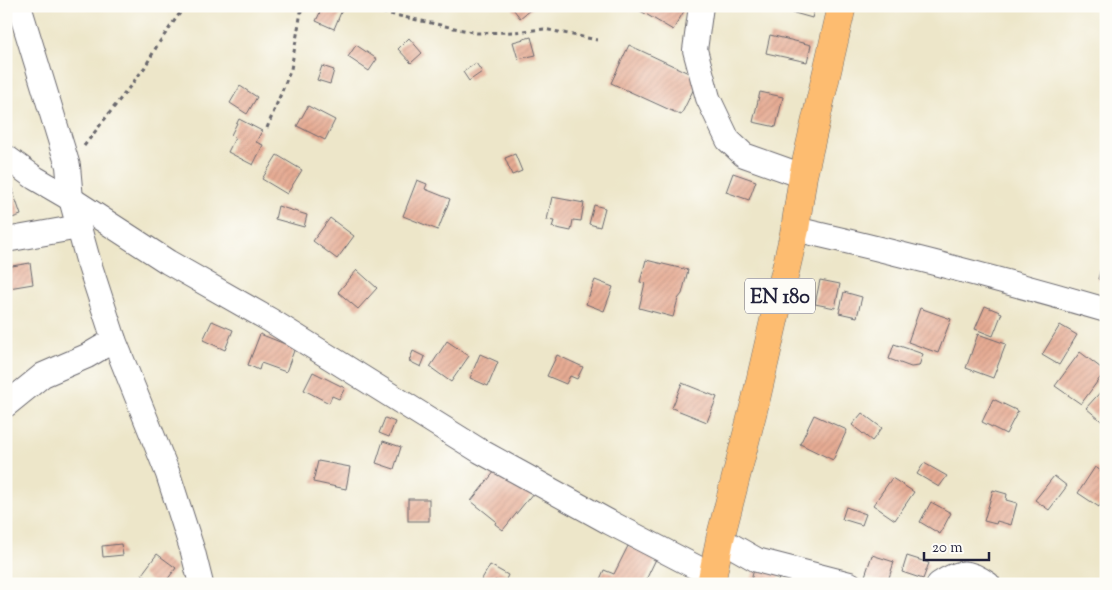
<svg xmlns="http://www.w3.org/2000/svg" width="1112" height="590" viewBox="0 0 1112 590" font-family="'Sorts Mill Goudy',serif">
  <defs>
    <pattern id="building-hatch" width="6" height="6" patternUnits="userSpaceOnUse" patternTransform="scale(1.25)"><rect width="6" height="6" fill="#e6ab93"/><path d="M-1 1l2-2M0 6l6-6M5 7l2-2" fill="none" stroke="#c59380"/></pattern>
  </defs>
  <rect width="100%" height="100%" fill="#fdfcf7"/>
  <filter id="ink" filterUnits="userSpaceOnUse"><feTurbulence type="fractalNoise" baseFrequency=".02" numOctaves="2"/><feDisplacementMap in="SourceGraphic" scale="10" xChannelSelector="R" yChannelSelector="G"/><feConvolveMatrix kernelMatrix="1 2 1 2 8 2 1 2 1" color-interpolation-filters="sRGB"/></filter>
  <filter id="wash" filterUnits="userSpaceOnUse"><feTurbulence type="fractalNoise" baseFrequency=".0096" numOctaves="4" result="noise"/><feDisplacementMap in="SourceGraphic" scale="20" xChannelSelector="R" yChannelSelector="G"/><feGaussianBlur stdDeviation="1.12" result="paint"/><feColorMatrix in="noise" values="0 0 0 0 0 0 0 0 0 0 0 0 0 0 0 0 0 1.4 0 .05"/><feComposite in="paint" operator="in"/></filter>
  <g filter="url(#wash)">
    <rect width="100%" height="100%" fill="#ede6c9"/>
    <g id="blocks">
      <g fill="url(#building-hatch)">
        <polygon points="323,6 334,6 342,10 334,29 316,21"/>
        <polygon points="511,6 535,6 520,18"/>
        <polygon points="632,6 687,6 673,30"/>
        <polygon points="777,6 815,6 812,18 777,8"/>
        <polygon points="770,35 811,45 807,62 766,53"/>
        <polygon points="531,37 536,55 518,59 513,42"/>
        <polygon points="409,38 422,53 411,63 398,49"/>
        <polygon points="356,45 377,59 369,71 348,57"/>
        <polygon points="629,45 699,78 681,115 611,83"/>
        <polygon points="476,63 482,72 469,81 463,72"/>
        <polygon points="322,66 334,70 330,84 317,80"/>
        <polygon points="240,86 257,97 247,114 230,103"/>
        <polygon points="760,92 783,97 776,127 753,122"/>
        <polygon points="308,106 335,120 325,140 297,126"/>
        <polygon points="239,119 262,131 256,142 263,145 253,165 228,152 235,138 231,135"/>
        <polygon points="515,154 522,171 512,175 505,158"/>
        <polygon points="277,155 302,170 287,194 262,179"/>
        <polygon points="733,173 756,181 749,200 726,192"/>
        <polygon points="417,180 427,184 425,189 450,199 438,230 403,216"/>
        <polygon points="11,186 21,215 6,220 6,188"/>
        <polygon points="552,197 584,203 581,221 573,220 571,231 552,227 554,221 547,220"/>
        <polygon points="594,205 605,208 600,227 589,224"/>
        <polygon points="278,206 307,215 304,227 275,219"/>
        <polygon points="330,218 354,236 337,259 313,241"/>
        <polygon points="1105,253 1106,253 1106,282 1098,279"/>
        <polygon points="646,260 688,270 682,294 678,299 673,317 639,308 645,283 640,282"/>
        <polygon points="30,263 33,284 9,288 6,267"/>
        <polygon points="357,270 377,288 358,309 338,292"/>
        <polygon points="595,280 613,287 604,311 586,304"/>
        <polygon points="820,280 840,284 835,308 815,304"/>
        <polygon points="844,292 862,297 857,317 839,313"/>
        <polygon points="985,306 1002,313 993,336 975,329"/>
        <polygon points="920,308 951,319 938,353 908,342"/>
        <polygon points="212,321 233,330 225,350 203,340"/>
        <polygon points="1060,325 1077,335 1059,365 1042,355"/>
        <polygon points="260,334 295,348 286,372 261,363 259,370 248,365"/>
        <polygon points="978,334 1006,344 993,378 966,368"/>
        <polygon points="447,341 469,356 451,382 430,367"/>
        <polygon points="894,344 923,354 919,366 911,367 889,359"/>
        <polygon points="413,351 425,357 421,367 409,361"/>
        <polygon points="1080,352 1105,371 1081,404 1055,386"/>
        <polygon points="480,354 498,362 488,386 470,378"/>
        <polygon points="557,355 583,367 577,379 570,376 566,384 547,376"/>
        <polygon points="313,372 345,388 339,399 332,396 329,403 304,390"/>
        <polygon points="682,383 717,397 707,422 672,408"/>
        <polygon points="1104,388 1106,389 1106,425 1086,408"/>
        <polygon points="993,399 1018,411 1006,434 982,422"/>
        <polygon points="862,413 882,428 872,441 852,425"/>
        <polygon points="814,415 847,430 833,460 800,444"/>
        <polygon points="385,418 395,422 389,437 379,433"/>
        <polygon points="383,441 401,447 394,469 376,463"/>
        <polygon points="318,461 350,467 346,489 313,482"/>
        <polygon points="924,463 947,476 939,487 917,474"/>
        <polygon points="499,466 533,493 503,530 495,524 496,521 471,501"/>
        <polygon points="1095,467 1106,474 1106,495 1099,507 1078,493"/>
        <polygon points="1054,476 1067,486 1049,510 1035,500"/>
        <polygon points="892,478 914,492 895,520 873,505"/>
        <polygon points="993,490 1007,494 1006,500 1017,503 1011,525 997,521 996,524 984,521"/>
        <rect x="408" y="499" width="21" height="22"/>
        <polygon points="931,502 951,513 940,534 920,522"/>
        <polygon points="846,507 866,514 862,525 842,519"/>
        <polygon points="121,544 123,555 103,557 102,546"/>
        <polygon points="628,546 656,559 644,584 598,584 604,570 614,574"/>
        <polygon points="157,554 176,568 164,584 155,584 142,574"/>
        <polygon points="872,555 894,562 887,584 865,576"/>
        <polygon points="907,556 929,563 923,579 902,572"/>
        <polygon points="756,562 782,568 777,584 750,584"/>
        <polygon points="490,565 508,575 504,584 495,580 492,584 479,584"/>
      </g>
    </g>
  </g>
  <g filter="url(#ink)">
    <use href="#blocks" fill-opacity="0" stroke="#69676d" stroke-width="1"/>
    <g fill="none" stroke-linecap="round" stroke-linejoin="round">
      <defs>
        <g id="street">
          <polyline points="19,6 68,166 71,199 88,260 114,340 168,474 193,552 201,584"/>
          <polyline points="701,6 695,50 708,98 728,140 744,155 803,176"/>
          <polyline points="6,157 35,178 71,199 168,262 270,320 480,451 609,522 713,576"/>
          <path d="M795,229C900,253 1003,280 1106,310"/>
          <polyline points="6,240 79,227"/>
          <polyline points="6,405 43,375 87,356 114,340"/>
          <polyline points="720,539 757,560 850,584"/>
          <path d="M939,584C960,570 968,570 988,584"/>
        </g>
        <polyline id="primary" points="711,584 720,539 756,399 795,229 803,176 842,6"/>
      </defs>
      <use href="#street" stroke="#69676d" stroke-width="26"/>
      <use href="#primary" stroke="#69676d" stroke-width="29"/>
      <g stroke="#69676d" stroke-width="3" stroke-dasharray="4 4" stroke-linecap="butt">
        <polyline points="368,6 376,11 477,33 514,32 544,29 597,40"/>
        <polyline points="267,128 291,69 302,6"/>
        <polyline points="84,146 145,67 158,44 185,6"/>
      </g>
      <use href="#street" stroke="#fff" stroke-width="24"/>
      <use href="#primary" stroke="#fdbc70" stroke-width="28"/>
    </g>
  </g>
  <g text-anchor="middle" stroke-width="5" stroke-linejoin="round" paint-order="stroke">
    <rect fill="#fdfcf7" stroke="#646373" stroke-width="1" x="745" y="278.5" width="70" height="35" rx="4"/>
    <g font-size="20" font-weight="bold" fill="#22223b">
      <text x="780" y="303">EN 180</text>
    </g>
  </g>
  <rect width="1112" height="590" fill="none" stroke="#fdfcf7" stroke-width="25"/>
  <path d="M924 552v8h65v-8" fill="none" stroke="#22223b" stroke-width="2.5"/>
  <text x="932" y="552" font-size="15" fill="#22223b" stroke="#fdfcf7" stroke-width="4" paint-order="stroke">20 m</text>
</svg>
